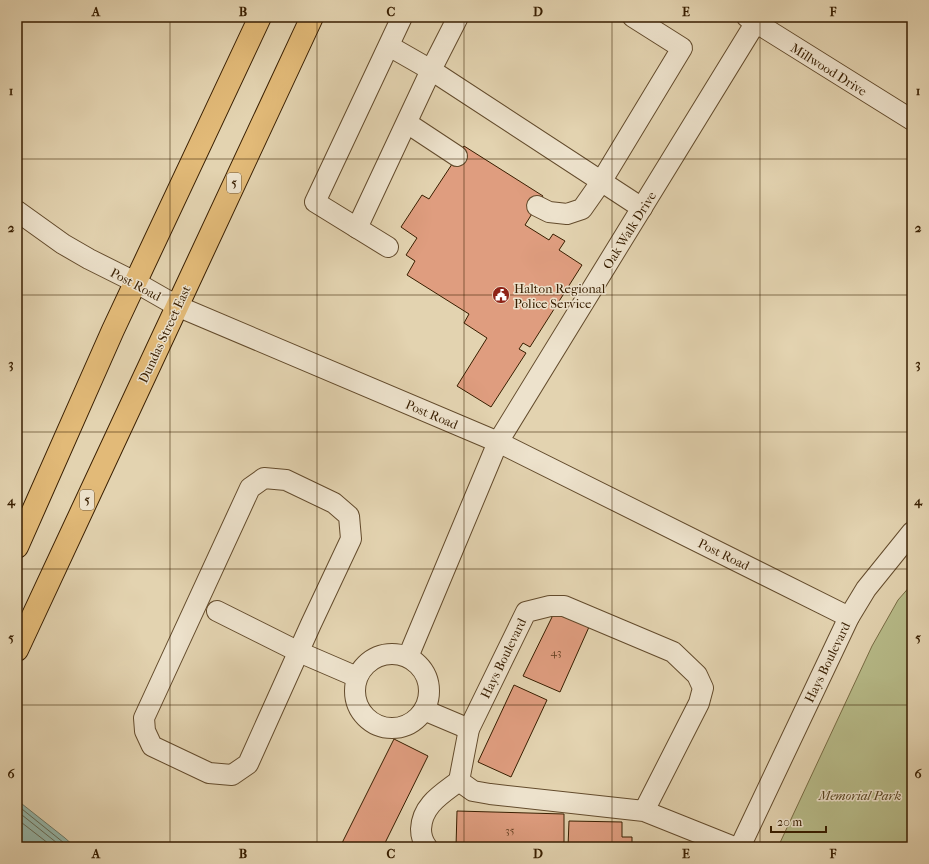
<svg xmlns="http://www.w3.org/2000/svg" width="929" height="864" viewBox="0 0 929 864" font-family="'IM FELL French Canon',serif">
  <rect width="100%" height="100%" fill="#e3d3b0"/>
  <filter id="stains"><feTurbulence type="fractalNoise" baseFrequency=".005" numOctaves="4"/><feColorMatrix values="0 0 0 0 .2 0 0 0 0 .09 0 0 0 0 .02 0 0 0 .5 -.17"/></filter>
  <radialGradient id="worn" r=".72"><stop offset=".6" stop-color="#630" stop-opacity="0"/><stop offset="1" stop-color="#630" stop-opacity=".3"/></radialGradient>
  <polygon fill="#b7bb89" stroke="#786c44" points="912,584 912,847 778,847 872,646 898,600"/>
  <polygon fill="#95b8ac" stroke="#707a67" points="17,800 65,838 75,847 17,847"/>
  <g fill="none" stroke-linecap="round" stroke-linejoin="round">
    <g stroke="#666b56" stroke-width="1">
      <polyline points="17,805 69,847"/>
      <polyline points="17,811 62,847"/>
      <polyline points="17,819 53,847"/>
    </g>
  </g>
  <g fill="#df9d7f" stroke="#381e00">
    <polygon points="464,146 543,196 525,225 549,240 553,234 565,241 559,250 582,265 530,347 523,343 519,349 526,353 491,407 457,386 487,338 464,323 469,314 407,275 415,261 406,255 417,238 401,227 422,195 429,199"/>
    <polygon points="554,613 589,627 560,692 523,676"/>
    <polygon points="514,685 547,700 511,777 478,762"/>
    <polygon points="394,739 428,756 383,847 340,847"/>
    <polygon points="457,811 564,814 564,847 456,847"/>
    <polygon points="569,821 622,822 622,837 632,837 632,847 568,847"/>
  </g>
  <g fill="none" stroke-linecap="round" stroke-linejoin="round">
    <defs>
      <g id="minor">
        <polyline points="747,17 912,120"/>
        <polyline points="389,46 431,70 642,208"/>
        <polyline points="407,123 457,156"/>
        <polyline points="537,206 549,212 567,214 582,209 601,182 682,48 633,17"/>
        <polyline points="17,211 63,244 89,259 135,282 177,306 498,442 849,617"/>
        <polyline points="357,228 431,70 458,17"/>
        <polyline points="388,247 315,202 402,17"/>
        <polygon points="264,478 286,480 334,503 349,516 351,539 311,624 248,764 232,775 209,773 152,746 145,731 144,718 250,488"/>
        <polyline points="217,611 299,652 357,677"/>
        <circle cx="392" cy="691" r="37"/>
        <polyline points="408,657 498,442 759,17"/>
        <polyline points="424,710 469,729"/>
        <polyline points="644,811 699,703 703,688 697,675 673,652 564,606 550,606 526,612 469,729 459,781 473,791 490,794 644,811 734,847"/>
        <path d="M427,847C423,842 421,835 421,829C422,805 442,794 459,781"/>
        <polyline points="740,847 849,617 866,589 912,532"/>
      </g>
      <g id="major">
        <polyline points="17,547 113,330 260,17"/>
        <polyline points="17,650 312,17"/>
      </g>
    </defs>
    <use href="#minor" stroke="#634b2c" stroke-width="22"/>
    <use href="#major" stroke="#381e00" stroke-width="24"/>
    <use href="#minor" stroke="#ede2cc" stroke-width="20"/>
    <use href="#major" stroke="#e2ba78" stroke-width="22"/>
  </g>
  <path fill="none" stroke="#381e00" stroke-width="1" stroke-opacity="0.55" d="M170,17V847M317,17V847M464,17V847M612,17V847M760,17V847M17,159H912M17,295H912M17,432H912M17,569H912M17,705H912"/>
  <defs>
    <symbol id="civic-disc" viewBox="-11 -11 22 22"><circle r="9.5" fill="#8f2418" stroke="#ede2cc"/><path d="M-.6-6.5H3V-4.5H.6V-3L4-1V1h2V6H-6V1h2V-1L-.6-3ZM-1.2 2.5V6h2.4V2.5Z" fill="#fff"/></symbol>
  </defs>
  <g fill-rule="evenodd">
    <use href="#civic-disc" x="491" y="285" width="20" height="20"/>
  </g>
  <g text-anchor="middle" stroke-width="3" stroke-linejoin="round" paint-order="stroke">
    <g font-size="11" fill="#623e20">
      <text x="556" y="656">43</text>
      <text x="510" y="834">35</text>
    </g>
    <g fill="#ede2cc" stroke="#6e593d" stroke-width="1">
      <rect x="227" y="173" width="14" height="20" rx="3"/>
      <rect x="80" y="490" width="14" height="20" rx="3"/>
    </g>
    <g font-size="12" font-weight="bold" fill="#381e00">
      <text x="234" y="187">5</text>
      <text x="87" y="504">5</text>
    </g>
    <g font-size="13" fill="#381e00" stroke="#ede2cc">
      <text transform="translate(829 69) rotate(32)" y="5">Millwood Drive</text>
      <text transform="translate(629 230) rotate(-58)" y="5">Oak Walk Drive</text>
      <text transform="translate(136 284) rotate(28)" y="5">Post Road</text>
      <text transform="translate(164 334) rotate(-65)" y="5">Dundas Street East</text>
      <text transform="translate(432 414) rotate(23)" y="5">Post Road</text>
      <text transform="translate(724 554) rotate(26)" y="5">Post Road</text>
      <text transform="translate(503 658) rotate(-64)" y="5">Hays Boulevard</text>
      <text transform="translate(827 662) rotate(-64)" y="5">Hays Boulevard</text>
    </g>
    <g font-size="13" fill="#381e00" stroke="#ede2cc" text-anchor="start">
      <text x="514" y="293">Halton Regional<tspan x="514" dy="15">Police Service</tspan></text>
    </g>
    <g font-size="13" font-style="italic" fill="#584522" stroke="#ede2cc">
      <text x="860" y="800">Memorial Park</text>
    </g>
  </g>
  <rect width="929" height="864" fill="none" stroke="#e3d3b0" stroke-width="44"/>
  <path d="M771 826v6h55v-6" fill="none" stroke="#381e00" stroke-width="2"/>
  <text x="777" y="826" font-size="12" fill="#381e00" stroke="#ede2cc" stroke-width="3" paint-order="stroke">20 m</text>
  <rect x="22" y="22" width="885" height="820" fill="none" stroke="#381e00" stroke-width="1.5"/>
  <g font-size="13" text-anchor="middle" font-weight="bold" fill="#381e00">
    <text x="96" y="16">A</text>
    <text x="243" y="16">B</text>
    <text x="391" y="16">C</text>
    <text x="538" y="16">D</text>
    <text x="686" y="16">E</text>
    <text x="833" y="16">F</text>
    <text x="11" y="95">1</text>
    <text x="918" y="95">1</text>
    <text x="11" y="232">2</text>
    <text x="918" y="232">2</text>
    <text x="11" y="368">3</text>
    <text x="918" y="368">3</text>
    <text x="11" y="505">4</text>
    <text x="918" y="505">4</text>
    <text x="11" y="642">5</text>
    <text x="918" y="642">5</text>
    <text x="11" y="778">6</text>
    <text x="918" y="778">6</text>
    <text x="96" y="858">A</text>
    <text x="243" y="858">B</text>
    <text x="391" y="858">C</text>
    <text x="538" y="858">D</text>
    <text x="686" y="858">E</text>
    <text x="833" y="858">F</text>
  </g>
  <rect width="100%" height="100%" filter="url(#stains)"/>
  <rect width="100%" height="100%" fill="url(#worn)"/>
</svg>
